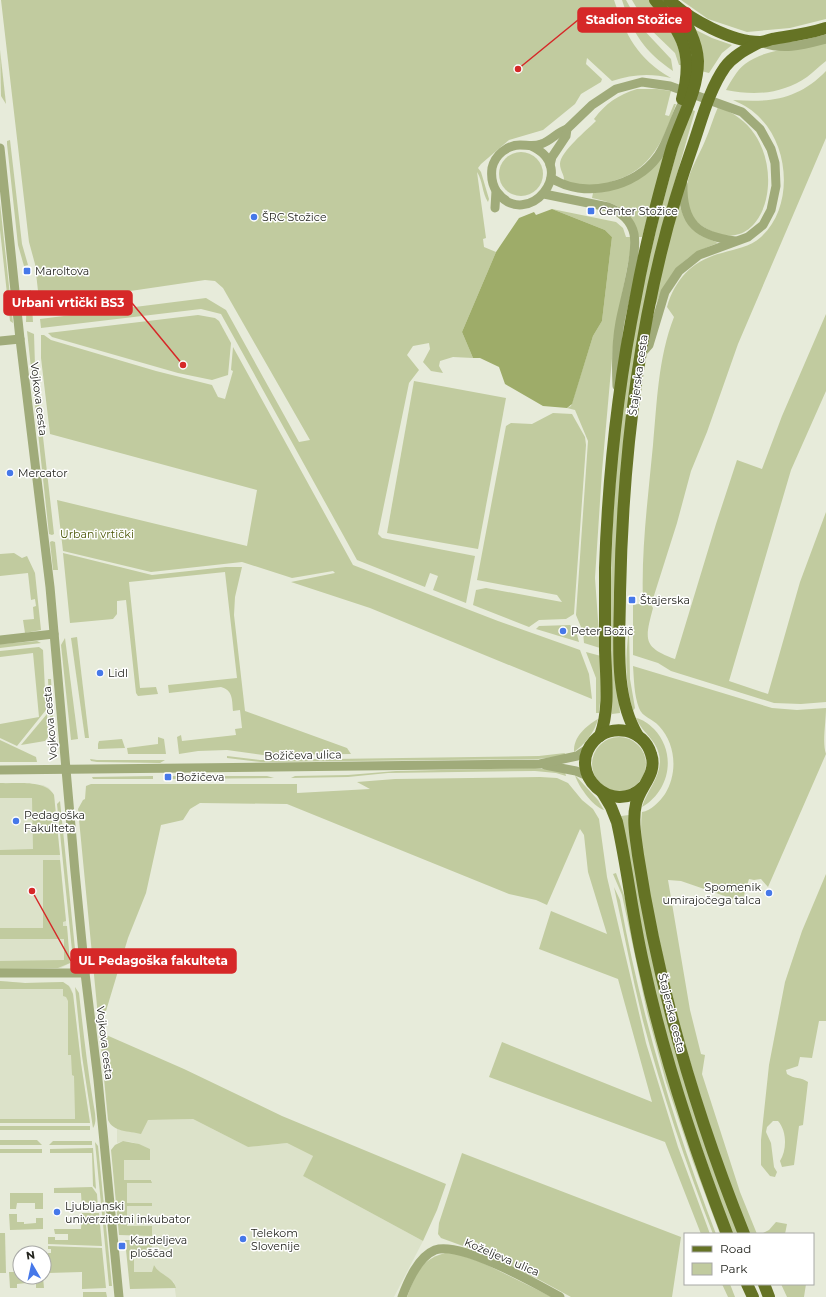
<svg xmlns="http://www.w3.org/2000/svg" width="826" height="1297" viewBox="0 0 826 1297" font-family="Montserrat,sans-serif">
  <rect width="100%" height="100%" fill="#e7ebda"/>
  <g fill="#dce2c9">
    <polygon points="0,783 43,785 49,788 54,795 70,963 61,968 0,969"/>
    <polygon points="0,981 25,983 63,982 71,988 73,994 81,1063 90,1123 0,1123"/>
    <polygon points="193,1119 248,1147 287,1143 313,1156 303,1176 423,1241 394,1297 176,1297 174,1282 160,1273 154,1265 153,1272 134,1272 134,1252 152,1251 152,1226 127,1226 127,1206 152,1206 152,1203 127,1204 127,1183 151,1183 152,1180 124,1181 123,1160 150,1160 150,1149 132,1142 123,1141 117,1143 117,1129 125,1130 148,1120"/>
  </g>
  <g fill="#c1cb9f">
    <path d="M1,0H614C626,36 637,58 671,78C651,73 632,74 612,81L587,58L586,64L602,79L601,82L581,94L575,104L543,130L509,140L481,164L478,168L481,172L489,199L488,202C482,193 483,181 477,172L486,238L483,239L484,247L496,252L462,332L473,358L453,357L440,361L439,366L443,373L431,371L423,362L430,349L429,343L413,346L407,355L419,370L409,383L378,534L382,538L475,556L466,603L433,590L438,576L430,573L425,587L357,560L221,314L201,309L41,328L40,319L206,298L226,310L299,442L310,440L223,288L215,281L205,280L49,303H41L39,300L35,264L29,242Z"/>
    <path d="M622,0H626L641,27L671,59L673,71C644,51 633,34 622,0Z"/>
    <path d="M632,0H651C665,20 680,39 681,65H679L675,53L648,27Z"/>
    <polygon points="681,0 826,0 826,19 790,28 747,32 708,19"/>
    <polygon points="694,29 712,38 732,45 722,53 709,73 701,71"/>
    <path d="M826,42V61C819,66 814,72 807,77C782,94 755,96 726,90C731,81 737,70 745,64C767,47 800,49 826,42Z"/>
    <polygon points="0,50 6,104 1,96"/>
    <path d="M826,71V138L738,344L707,432L691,471L677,523L651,605L653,608C645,639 642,647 675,659L716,524L737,460L762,469L782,416L826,314V391L791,470L729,681L768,694L800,582L826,512V702L801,704L774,703L671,671L658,663L633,655V605L643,603C641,550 648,498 653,445C657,403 658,358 674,317L667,307C675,279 693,260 722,253C735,249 750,247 761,237C793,208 790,149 761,119C753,110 744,105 733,100C771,103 799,99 826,71Z"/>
    <path d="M637,89H657L671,91L665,115L669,116L674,104H676C665,138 651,171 613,181C607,183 601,186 595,186C586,187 574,183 564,182C565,175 560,171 560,164C560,152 587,130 596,121L594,119C606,103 618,95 637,89Z"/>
    <path d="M718,107C725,110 733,113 739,118C793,157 767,269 702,226C689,218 685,201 687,186C689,170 699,156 705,141C710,130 713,118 718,107Z"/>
    <path d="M689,109L695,111L663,223L643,315L616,671L620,713L612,714C609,608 610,503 624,397C637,299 661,204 689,109Z"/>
    <polygon points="10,140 22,244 28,265 24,266 18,245 7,144 7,141"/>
    <circle cx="521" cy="174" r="22"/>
    <path d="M666,153L642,237H639C625,209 623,205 592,198L593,193C626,191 641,172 666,153Z"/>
    <polygon points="0,203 13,323 10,321 0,230"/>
    <path d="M679,204L684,217L700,235L718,243C684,255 670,271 656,304H654L663,262Z"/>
    <polygon points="552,209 616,222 623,228 626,237 631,237 630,253 614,336 602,471 595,578 600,648 584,643 583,632 576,615 588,441 575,410 567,408 571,406 593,336 602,321 612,237 605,230"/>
    <polygon points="31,290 33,322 26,322 27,291"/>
    <polygon points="198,315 215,318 219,321 231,343 228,375 212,380 178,373 52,337 48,333"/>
    <polygon points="27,331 34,334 35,366 54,534 52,535 49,534"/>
    <polygon points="41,335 44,335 51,340 156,371 212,385 218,397 225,399 233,371 231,370 233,347 353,565 498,621 580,650 589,674 592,699 370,608 291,582 335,573 333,571 292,578 242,562 151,572 63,551 57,500 247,546 257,490 50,434 41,358"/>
    <polygon points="414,381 506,398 478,549 387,533"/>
    <polygon points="553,413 572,414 585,437 586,445 574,614 566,619 539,620 529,627 473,605 476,590 486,588 562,602 557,595 477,580 506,426 511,423 532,424"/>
    <polygon points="52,541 55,542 58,570 53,570 50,542"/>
    <polygon points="14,553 22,558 27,556 35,573 41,630 25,633 23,620 34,619 33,607 36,606 35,599 31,600 28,573 0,576 0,554"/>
    <path d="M63,553L152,575L226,567H242L235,597L234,615L245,711L347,748L351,754L263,755L227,750L198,751L179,754L177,737L181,735L182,741L236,735L235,729L242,728L240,710L233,711C232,700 233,690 221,687L169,693L168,685L237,678L225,572L129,582L140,688L156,687L158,694L138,696L136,693L126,600L117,601V614L113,619L70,623Z"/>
    <polygon points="570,625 576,631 579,642 536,629 539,626"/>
    <path d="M629,629L630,679L635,708L633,711C625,683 625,657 629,629Z"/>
    <polygon points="77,637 89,738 85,738 71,638"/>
    <polygon points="65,638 78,739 71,740 61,645"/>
    <polygon points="37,641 41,643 0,648 0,644"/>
    <polygon points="39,647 43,650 46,710 17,746 0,738 0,724 39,717 33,653 0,657 0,651"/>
    <polygon points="586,652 601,656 601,692 599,713 596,713 596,678"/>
    <path d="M633,666L772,708L797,710L826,708C826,722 822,743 826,754L768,887L761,879L754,880L749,879L742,902L681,881L668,880L690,1010L701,1054L705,1055L702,1074L740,1192L757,1234H749C709,1132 677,1028 655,920C648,886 638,848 642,812C651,811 660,801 665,794C678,773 676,744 659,726C653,719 642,717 639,708C634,695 634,679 633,666Z"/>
    <polygon points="48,679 51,679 54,740 51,738"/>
    <polygon points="47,714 48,737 45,741 21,745"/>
    <path d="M636,718C642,719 649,724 654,729C677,753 670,791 642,807C649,785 670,768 654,743C648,734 640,728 636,718Z"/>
    <path d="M598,719C595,732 584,745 574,752C573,737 586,726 598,719Z"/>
    <polygon points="158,737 164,739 166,754 128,754 127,748 158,744"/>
    <circle cx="619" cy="764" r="27"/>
    <polygon points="122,739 125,748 98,749 98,744 99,741"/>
    <polygon points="0,740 36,757 37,762 0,762"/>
    <polygon points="565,753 564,756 538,759 261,762 227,758 227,756 260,760 539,756"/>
    <polygon points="90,759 97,760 165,760 160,763 97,762 91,761"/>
    <polygon points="535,768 565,772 566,776 556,773 535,771 388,773 348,777 291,778 295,776 348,775 396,771"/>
    <path d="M575,775L598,800L604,810C593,807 578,786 575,775Z"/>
    <polygon points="153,776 153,779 93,779 92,777"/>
    <polygon points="171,776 267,776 274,778 171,779"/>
    <path d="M540,777L557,778L568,783L582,800L593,809L599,819L607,877L646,1043L678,1147L710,1234H701L665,1142L489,1077L502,1042L652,1102L618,979L539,949L551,911L607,934L588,872L584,835L580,829L547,905L536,900L509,894L287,804L200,803L190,809L183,820L161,825L146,893L128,938L106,1011L101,1010L104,1034L184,1069L282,1116L446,1184L437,1210L423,1241L303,1176L313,1156L287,1143L248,1147L193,1119L148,1120L141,1134C129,1131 113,1132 108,1120L78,809L83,800L85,799L86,786L91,784H297V793L370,789L357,782L395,779Z"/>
    <path d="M0,783C16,784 45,779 54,795L60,855H0V850L33,849L32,798H0Z"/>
    <polygon points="60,801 75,949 73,960 57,804"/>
    <polygon points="629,815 642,906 739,1234 732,1234 682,1092 650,974 621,816"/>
    <polygon points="43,860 60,860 66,921 63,922 63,926 67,926 70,963 58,968 0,969 0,961 64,960 64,939 0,939 0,928 43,928"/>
    <polygon points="616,873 624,895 722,1234 720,1234 693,1162 666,1082 647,1012 622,895 613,874"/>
    <path d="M826,874V1021H819L812,1058L800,1057L798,1066L786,1070L787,1074C794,1079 801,1077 808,1082L803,1125L799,1126L794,1165L782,1167L780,1161C787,1150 787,1131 778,1121H773L767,1127L766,1132L771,1143L774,1167L777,1172L775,1177L770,1176L761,1165V1140L769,1065L785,982L802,931Z"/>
    <path d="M614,887L620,900C641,1015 674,1125 716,1234H713C686,1164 662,1093 643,1021C632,977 624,932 614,887Z"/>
    <polygon points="0,981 25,983 63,982 69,986 73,994 81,1063 90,1123 0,1123 0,1119 75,1119 75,1115 74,1076 72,1075 71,1055 68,1055 68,1001 66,997 63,996 63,989 0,989"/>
    <path d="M75,987L79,993C83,1029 87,1065 93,1101C94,1109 98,1121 93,1128L82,1056Z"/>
    <rect x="0" y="1126" width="90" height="4"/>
    <polygon points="0,1140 37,1140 42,1145 0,1145"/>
    <polygon points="53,1141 92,1141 92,1145 49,1145"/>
    <polygon points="123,1141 139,1144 150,1149 150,1160 124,1160 124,1180 151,1180 152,1183 127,1183 127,1203 152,1203 152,1206 127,1206 127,1226 152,1226 152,1236 119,1235 111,1150 115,1145"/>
    <polygon points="95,1142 98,1146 112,1286 109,1286"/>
    <polygon points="93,1148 96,1189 93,1186 92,1153 50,1153 50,1149"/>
    <rect x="0" y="1149" width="42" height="4"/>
    <polygon points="462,1153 681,1237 672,1297 571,1297 536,1278 474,1250 441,1238 438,1234 439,1223"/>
    <polygon points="92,1187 97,1194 98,1209 82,1209 81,1193 54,1193 54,1188"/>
    <polygon points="10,1193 43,1193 43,1209 35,1209 35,1203 17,1203 16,1209 10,1209"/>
    <polygon points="82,1213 99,1213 102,1246 48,1244 48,1237 55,1237 55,1240 68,1240 68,1234 55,1234 54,1229 81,1229"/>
    <polygon points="9,1214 17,1214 17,1222 24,1222 24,1224 36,1223 36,1218 43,1218 43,1229 10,1230"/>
    <polygon points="776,1222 787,1224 785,1234 761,1234 769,1230"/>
    <polygon points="0,1233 5,1233 6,1273 0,1273"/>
    <path d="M125,1240H152V1251L134,1252V1272H152L154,1265C160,1276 173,1276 176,1288L130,1289Z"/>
    <polygon points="48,1246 102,1248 106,1288 82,1289 82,1272 48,1273 48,1253 51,1253 51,1249 48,1249"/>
    <path d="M451,1252L481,1262L552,1297H407C416,1272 423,1256 451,1252Z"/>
    <polygon points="9,1272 20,1272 20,1277 43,1277 44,1288 36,1288 36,1282 17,1284 17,1288 10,1288"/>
    <polygon points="722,1284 730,1284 735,1297 728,1297"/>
    <polygon points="781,1284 806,1284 804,1297 787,1297"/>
    <polygon points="83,1292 106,1292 107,1297 83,1297"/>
  </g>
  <polygon fill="#9eac69" points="552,209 605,230 612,237 602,321 593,336 572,404 567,408 543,406 505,384 499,367 480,358 473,358 462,332 496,252 519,218 534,212 536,215"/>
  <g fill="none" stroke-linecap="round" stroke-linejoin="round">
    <g stroke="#a0ab7a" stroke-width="9">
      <path d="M760,42C783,51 803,45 826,39"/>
      <path d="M531,146C581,168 527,232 497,192C492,185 491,176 492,168C495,155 507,145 520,145C527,145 535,147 541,144C551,141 557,132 567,129"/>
      <polyline points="0,148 20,339 50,587 75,872 85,973 98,1080 119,1297"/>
      <polyline points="550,165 552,157 566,136 567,129 592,105 616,89 642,82 670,86 742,112 760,129 771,149 775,163 776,186 771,210 763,225 748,237 699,255 679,271 665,292 649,345 641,354"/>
      <path d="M551,178C584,199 635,188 658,156C668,141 673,122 681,106"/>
      <path d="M683,184C682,224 698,236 735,241"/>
      <path d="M544,194L608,207C621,212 631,220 634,234C638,253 624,301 620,322C616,343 616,364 617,386"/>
      <polyline points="495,208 496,191"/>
      <polyline points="0,341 20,339"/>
      <polyline points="0,640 54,634"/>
      <polyline points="545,765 576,771 588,776"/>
      <polyline points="0,770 540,764 577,756 589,748"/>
      <polyline points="0,973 85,973"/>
      <path d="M402,1297C408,1281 418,1257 435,1250C461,1241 535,1283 560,1297"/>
    </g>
    <g stroke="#657325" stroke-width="12">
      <path d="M655,0C683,34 694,54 682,99"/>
      <path d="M669,0C689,19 731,42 760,42C764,42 768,40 772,39C790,36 808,34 826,28"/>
      <path d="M600,736C610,709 606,678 605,650C605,623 605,595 605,568C608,477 618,385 636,296C645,246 658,196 672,147C681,119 698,91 698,61C697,41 686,22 676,6"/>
      <path d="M638,736C613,695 620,639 620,593C623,442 642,288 693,145C702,119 709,90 725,67C734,55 747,49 760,42"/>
      <path d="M644,786C613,818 565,773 594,741C611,722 644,729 651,754C658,774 640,786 636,804C632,820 636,839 638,855C658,985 695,1112 744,1234"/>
      <path d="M602,792L611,807L617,822C628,871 633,922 645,971C665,1061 694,1148 727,1234"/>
      <polyline points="747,1284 753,1297"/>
      <polyline points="764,1284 769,1297"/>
    </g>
  </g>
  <g fill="#4678e9" stroke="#fff" stroke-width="1.5">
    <rect x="587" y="207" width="8" height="8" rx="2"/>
    <circle cx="254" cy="217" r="4"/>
    <rect x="23" y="267" width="8" height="8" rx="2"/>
    <circle cx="10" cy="473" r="4"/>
    <rect x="628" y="596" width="8" height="8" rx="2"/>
    <circle cx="563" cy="631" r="4"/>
    <circle cx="100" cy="673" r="4"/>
    <rect x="164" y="773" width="8" height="8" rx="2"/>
    <circle cx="16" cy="821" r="4"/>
    <circle cx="769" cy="893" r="4"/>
    <circle cx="57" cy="1212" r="4"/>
    <circle cx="243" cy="1239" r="4"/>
    <rect x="118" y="1242" width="8" height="8" rx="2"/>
  </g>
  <g text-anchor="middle" stroke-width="3" stroke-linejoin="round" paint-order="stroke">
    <g font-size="11" fill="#24251f" stroke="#fff" text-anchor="start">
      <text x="599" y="215">Center Stožice</text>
      <text x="262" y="221">ŠRC Stožice</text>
      <text x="35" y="275">Maroltova</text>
      <text x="18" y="477">Mercator</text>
      <text x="640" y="604">Štajerska</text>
      <text x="571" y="635">Peter Božič</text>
      <text x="108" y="677">Lidl</text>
      <text x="176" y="781">Božičeva</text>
      <text x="24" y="819">Pedagoška<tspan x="24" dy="13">Fakulteta</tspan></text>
      <text x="761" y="891" text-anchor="end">Spomenik<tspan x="761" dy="13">umirajočega talca</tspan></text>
      <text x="65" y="1210">Ljubljanski<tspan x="65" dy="13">univerzitetni inkubator</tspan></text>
      <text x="251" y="1237">Telekom<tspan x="251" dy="13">Slovenije</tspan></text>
      <text x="130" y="1244">Kardeljeva<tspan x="130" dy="13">ploščad</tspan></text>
    </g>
    <g font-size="11" fill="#24251f" stroke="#fff">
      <text transform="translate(638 375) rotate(-82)" y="4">Štajerska cesta</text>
      <text transform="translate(39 399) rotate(83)" y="4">Vojkova cesta</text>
      <text transform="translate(50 723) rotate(-95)" y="4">Vojkova cesta</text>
      <text transform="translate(303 755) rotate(-1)" y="4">Božičeva ulica</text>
      <text transform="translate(672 1013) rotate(76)" y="4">Štajerska cesta</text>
      <text transform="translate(105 1043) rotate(83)" y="4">Vojkova cesta</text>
      <text transform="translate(502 1257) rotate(23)" y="4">Koželjeva ulica</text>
    </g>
    <g font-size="11" fill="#4b5606" stroke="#fff">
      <text x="97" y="538">Urbani vrtički</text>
    </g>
  </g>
  <path fill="none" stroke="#d62828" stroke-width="1.5" d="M518 69L578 20M183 365L132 303M32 891L71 961"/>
  <g fill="#d62828" stroke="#fff" stroke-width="1.5">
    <circle cx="518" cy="69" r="4"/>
    <circle cx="183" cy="365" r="4"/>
    <circle cx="32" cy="891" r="4"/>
  </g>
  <g fill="#d62828" stroke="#d62828" stroke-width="1.5">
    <rect x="578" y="8" width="113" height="24" rx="4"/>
    <rect x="4" y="291" width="128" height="24" rx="4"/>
    <rect x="71" y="949" width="165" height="24" rx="4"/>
  </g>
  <g font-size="12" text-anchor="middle" font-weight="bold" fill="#fff">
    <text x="634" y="24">Stadion Stožice</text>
    <text x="68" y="307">Urbani vrtički BS3</text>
    <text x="153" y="965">UL Pedagoška fakulteta</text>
  </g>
  <rect x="684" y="1233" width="130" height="52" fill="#ffffff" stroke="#a7a8a5"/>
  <rect x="692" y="1246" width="20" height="6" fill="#657325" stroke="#a7a8a5"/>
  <text x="720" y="1253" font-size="12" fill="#24251f">Road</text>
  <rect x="692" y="1263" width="20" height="12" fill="#c1cb9f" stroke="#a7a8a5"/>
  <text x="720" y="1273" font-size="12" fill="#24251f">Park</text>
  <g transform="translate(32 1265) rotate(351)"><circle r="19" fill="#ffffff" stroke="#a7a8a5"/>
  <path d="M0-3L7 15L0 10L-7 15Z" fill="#4678e9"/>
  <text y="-6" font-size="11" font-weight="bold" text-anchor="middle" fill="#24251f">N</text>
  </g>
</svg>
